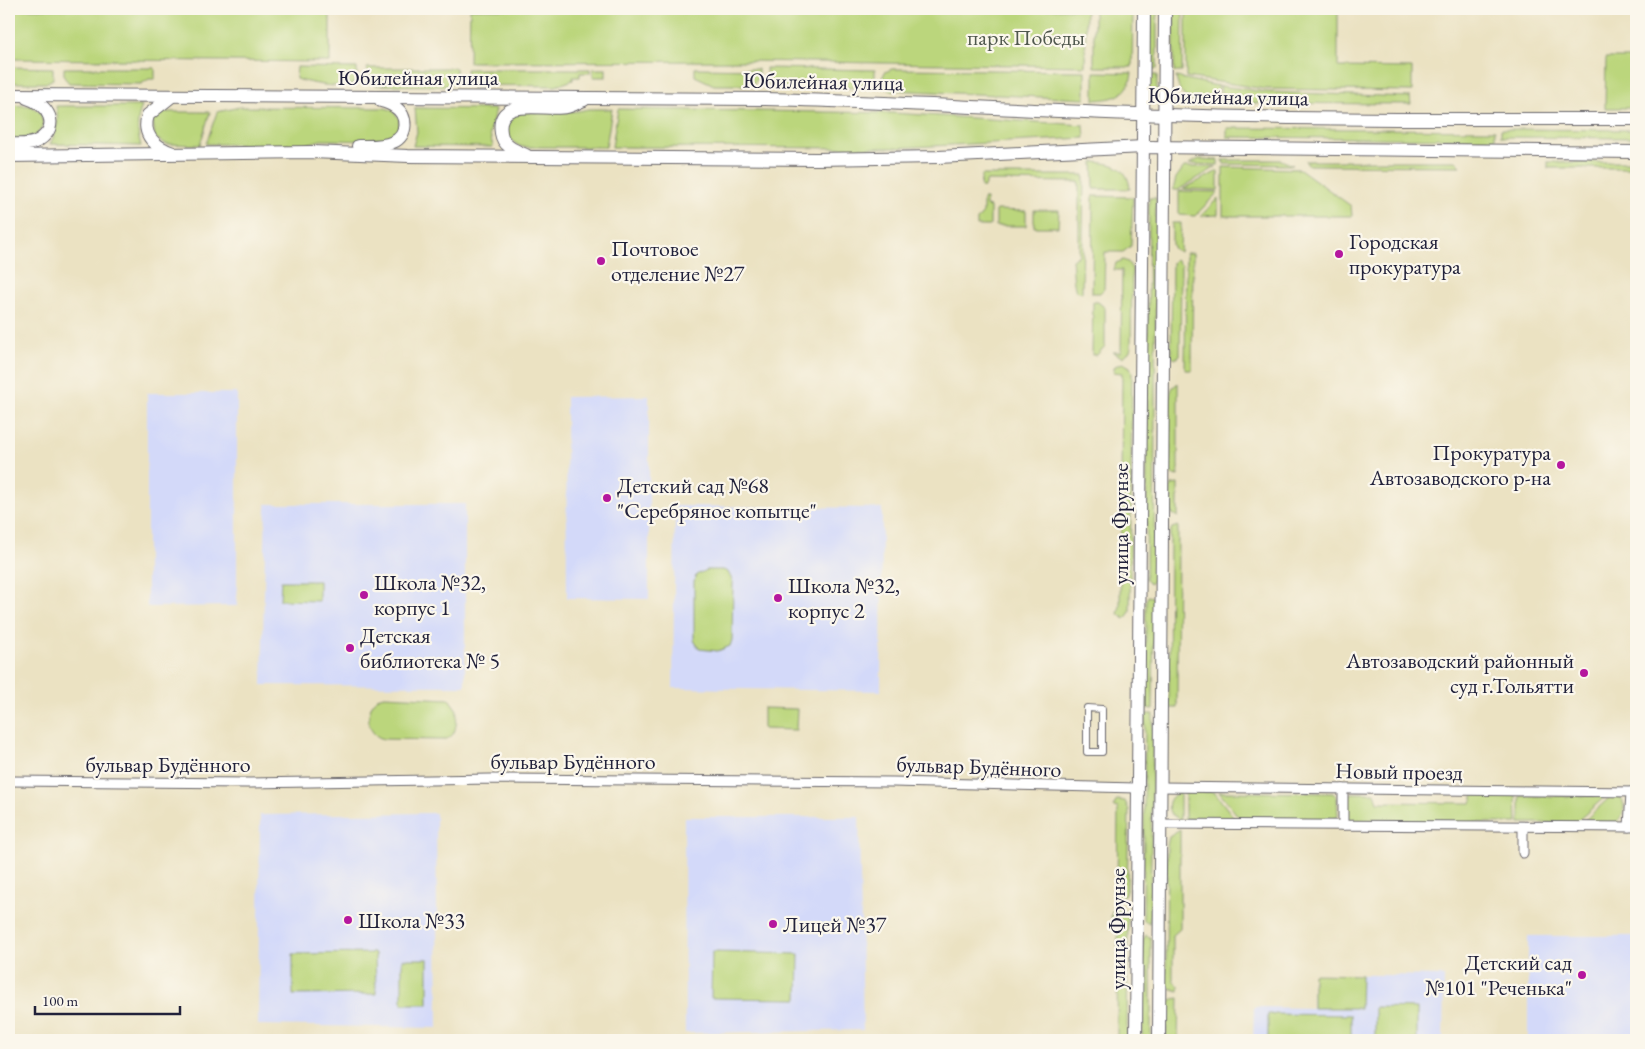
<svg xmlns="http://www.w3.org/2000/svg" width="1645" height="1049" viewBox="0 0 1645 1049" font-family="'EB Garamond',serif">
  <rect width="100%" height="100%" fill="#fbf7ec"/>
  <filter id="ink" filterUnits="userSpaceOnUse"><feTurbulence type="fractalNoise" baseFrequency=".02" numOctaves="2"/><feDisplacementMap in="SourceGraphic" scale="10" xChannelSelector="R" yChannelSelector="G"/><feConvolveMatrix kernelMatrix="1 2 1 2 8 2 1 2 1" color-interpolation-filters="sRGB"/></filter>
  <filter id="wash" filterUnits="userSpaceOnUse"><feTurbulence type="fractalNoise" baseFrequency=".0096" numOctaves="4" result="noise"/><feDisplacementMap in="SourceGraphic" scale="20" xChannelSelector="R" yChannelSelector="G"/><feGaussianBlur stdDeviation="1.12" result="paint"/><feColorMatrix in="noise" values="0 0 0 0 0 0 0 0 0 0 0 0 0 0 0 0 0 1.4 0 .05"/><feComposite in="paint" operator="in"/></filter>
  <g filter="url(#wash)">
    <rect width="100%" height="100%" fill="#ebe2c2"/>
    <g fill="#d3d9f9">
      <polygon points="147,393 237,393 237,606 147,607"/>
      <polygon points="649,396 649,599 567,598 566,397"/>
      <polygon points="266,504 465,504 465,686 262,685"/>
      <polygon points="675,506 882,508 881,691 673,688"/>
      <polygon points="436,813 438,1028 258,1025 260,815"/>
      <polygon points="684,817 859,817 863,1030 685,1033"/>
      <rect x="1528" y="936" width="108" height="104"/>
      <polygon points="1313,974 1444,976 1443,1040 1253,1040 1254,1007 1312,1008"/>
    </g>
    <g fill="#bbd67b" stroke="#6e7c5b">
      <polygon points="9,9 330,9 330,62 9,59"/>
      <polygon points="470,9 1086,9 1085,66 748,61 469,62"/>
      <polygon points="1094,9 1133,9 1132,67 1094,67"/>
      <polygon points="1149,9 1157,9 1157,69 1148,69"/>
      <polygon points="1174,9 1183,9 1182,72 1174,72"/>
      <polygon points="1186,9 1338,9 1338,67 1412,68 1412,91 1265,89 1186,77"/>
      <polygon points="1606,58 1636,58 1636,108 1605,108"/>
      <polygon points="9,67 53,68 53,79 46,83 9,83"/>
      <path d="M297,67L357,68V80C351,92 308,83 296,79Z"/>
      <polygon points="64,68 155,68 155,79 149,79 141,84 69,83 64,77"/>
      <polygon points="367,68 456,68 456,80 448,86 376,85 368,81"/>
      <polygon points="695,68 758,69 758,79 751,85 714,85 695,76"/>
      <polygon points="766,68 875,70 875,84 867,88 776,87 767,84"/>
      <polygon points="466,69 590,69 590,73 580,73 580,77 573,77 573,80 556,86 473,85 467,81"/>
      <rect x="593" y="69" width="13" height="8"/>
      <polygon points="892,69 1085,71 1085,99 890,90 883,87 882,78 885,72"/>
      <path d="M1094,72L1132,73C1129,96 1114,99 1094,100Z"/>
      <polygon points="1148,75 1157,75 1157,94 1155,96 1148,93"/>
      <path d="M1176,77L1218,86L1219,103C1196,102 1181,105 1176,77Z"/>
      <polygon points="1220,86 1267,92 1410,97 1411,104 1222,103"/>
      <path d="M9,105L31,106L41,113L43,125C37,141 23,138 9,138Z"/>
      <path d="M56,106H142C136,121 137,131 141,146L50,144C57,131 59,120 56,106Z"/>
      <polygon points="240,107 385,108 392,110 399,118 399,133 382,141 321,140 303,145 206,144 217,112"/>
      <polygon points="415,108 495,109 490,134 493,147 413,146 417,132"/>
      <path d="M588,109H612L606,147H522C508,142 501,128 513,115C537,108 563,116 588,109Z"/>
      <polygon points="618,109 892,113 1084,125 1085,138 894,148 612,147"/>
      <polygon points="167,112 210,112 200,145 166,144 155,138 153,121 158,114"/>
      <polygon points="1227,128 1495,130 1495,139 1227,137"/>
      <polygon points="1501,129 1636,130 1636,138 1501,137"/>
      <polygon points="1199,159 1218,160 1218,165 1189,164"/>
      <polygon points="1223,160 1281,160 1293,165 1224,164"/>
      <polygon points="1305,161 1456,161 1461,166 1309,165"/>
      <path d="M1093,162C1113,163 1128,167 1130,189H1094Z"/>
      <rect x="1548" y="162" width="88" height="6"/>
      <polygon points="1184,167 1216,167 1178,190 1173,190 1176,178"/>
      <polygon points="1223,167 1300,169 1351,206 1352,216 1223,216"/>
      <polygon points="1218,171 1218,190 1183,189"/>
      <path d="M982,175H1084L1082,293L1076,291C1073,285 1073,267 1072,260L1079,255V182L987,181L983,189L980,185Z"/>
      <polygon points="1179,191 1218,192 1195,216 1179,215"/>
      <polygon points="1093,196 1133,197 1131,246 1123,252 1105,252 1104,289 1100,293 1092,293"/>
      <polygon points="1149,198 1156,198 1154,580 1150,584 1146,580"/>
      <polygon points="1218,198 1218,215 1201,216"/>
      <polygon points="983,199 986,199 986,206 990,207 990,226 977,226 977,220 983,213"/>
      <polygon points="996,210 1026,211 1026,226 996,226"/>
      <polygon points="1034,210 1059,210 1058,227 1034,227"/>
      <polygon points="1172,223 1181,223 1180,252 1174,249 1172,245"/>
      <polygon points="1186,253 1193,253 1192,370 1185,370"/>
      <polygon points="1123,260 1128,262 1132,269 1131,348 1129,352 1122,357 1113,352 1121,352 1122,270 1114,270 1116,263"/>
      <polygon points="1176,260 1181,265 1180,355 1175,359 1171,356 1172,263"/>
      <polygon points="1093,302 1098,302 1105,308 1105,346 1097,355 1092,355"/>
      <polygon points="1123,363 1130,367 1132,372 1130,612 1125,619 1118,614 1120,606 1122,373 1113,372 1115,366"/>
      <polygon points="1178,383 1178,476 1173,475 1170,471 1170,395 1172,388"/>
      <polygon points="1178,484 1178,517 1171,513 1170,489 1172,485"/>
      <polygon points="1178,526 1177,708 1169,708 1170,533 1172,528"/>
      <polygon points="707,570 723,570 728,572 733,582 732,640 730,646 718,651 699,649 694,640 694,582 696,575"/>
      <polygon points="281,581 319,581 319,601 280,600"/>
      <polygon points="1148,596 1152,597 1154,602 1153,709 1145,708 1146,600"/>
      <path d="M384,696L449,699L457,710C456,723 458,737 443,740L383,739C365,733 365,711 377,698Z"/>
      <polygon points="763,708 797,709 796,730 763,729"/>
      <polygon points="1145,714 1153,714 1150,923 1143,920"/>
      <path d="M1180,792V820L1170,813C1166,803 1170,796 1180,792Z"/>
      <polygon points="1185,792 1214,792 1236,820 1185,820"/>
      <polygon points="1219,792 1333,793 1337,797 1338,816 1333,821 1241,820"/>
      <polygon points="1352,793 1375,793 1378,802 1471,803 1474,794 1516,795 1517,823 1350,822 1346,818 1347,796"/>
      <polygon points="1520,796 1606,796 1575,823 1520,823"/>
      <path d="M1611,796L1620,797C1627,805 1624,817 1615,823L1581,824Z"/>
      <polygon points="1117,800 1125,801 1129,810 1127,889 1124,895 1118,897 1114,895 1112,889 1117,889 1118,808 1113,807"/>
      <polygon points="1180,830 1180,929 1173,935 1173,980 1179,986 1179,991 1169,988 1166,982 1167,846 1169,837"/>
      <polygon points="1117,909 1125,911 1128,918 1127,1040 1117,1040 1118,919 1111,918 1112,911"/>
      <polygon points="1146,935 1151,938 1151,1040 1142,1040 1143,940"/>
      <polygon points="712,952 799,954 798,999 711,998"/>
      <polygon points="375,953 376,994 293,995 293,954"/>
      <rect x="402" y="959" width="26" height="45"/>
      <polygon points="1313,974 1361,975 1360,1008 1313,1008"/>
      <polygon points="1179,998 1178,1040 1166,1040 1167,1003 1173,999"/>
      <polygon points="1375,1007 1417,1008 1417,1040 1375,1040"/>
      <polygon points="1268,1014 1351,1015 1351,1040 1268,1040"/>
    </g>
  </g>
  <g filter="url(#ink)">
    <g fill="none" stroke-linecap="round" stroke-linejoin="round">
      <defs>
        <polygon id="pedestrian" points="1087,708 1102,709 1102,752 1087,752"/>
        <g id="minor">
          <polyline points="9,781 250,783 491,779 893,782 1137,788"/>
          <polyline points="1160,787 1636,792"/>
          <polyline points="1160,824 1636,827"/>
          <polyline points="1343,825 1343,789"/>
          <polyline points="1629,827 1631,792"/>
          <polyline points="1523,853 1523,827"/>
        </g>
        <g id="secondary">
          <path d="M9,95L765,99C899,102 1033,111 1167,115C1324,120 1480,119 1636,119"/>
          <path d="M172,96L148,115C141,136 156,147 173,153"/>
          <path d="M9,144C19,144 30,146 39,140C61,126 48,104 27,98"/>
          <path d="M358,146C370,146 383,147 393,142C408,136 408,115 395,107C391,104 385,102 381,101"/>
          <path d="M526,155C514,150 503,146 501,133C495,94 546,112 566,107C572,106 578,102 584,100"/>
          <polyline points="9,156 312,152 408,156 816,159 938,157 1144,147 1636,152"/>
          <polyline points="1136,1040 1144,9"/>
          <polyline points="1159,1040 1165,9"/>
        </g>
      </defs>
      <use href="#pedestrian" stroke="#68656a" stroke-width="8"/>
      <use href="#minor" stroke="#68656a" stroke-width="11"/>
      <use href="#secondary" stroke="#68656a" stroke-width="14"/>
      <use href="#pedestrian" stroke="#fff" stroke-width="6"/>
      <use href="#minor" stroke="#fff" stroke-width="9"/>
      <use href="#secondary" stroke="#fff" stroke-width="12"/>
    </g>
  </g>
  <g fill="#b5179e" stroke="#fbf7ec" stroke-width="2">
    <circle cx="1339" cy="254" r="5"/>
    <circle cx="601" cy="261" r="5"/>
    <circle cx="1561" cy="465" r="5"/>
    <circle cx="607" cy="498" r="5"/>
    <circle cx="364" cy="595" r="5"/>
    <circle cx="778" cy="598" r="5"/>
    <circle cx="350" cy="648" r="5"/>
    <circle cx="1584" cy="673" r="5"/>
    <circle cx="348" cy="920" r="5"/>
    <circle cx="773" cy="924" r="5"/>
    <circle cx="1582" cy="975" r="5"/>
  </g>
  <g text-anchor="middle" stroke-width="4.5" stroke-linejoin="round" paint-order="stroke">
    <g font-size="22" fill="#50584e" stroke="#fbf7ec">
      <text x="1026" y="45">парк Победы</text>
    </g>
    <g font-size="22" fill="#22223b" stroke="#fbf7ec">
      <text x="418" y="85">Юбилейная улица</text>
      <text transform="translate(823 81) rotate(1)" y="8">Юбилейная улица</text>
      <text transform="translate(1228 96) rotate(1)" y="8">Юбилейная улица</text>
      <text transform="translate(1120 524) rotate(-90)" y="8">улица Фрунзе</text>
      <text x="573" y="769">бульвар Будённого</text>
      <text x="168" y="772">бульвар Будённого</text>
      <text transform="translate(979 766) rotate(2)" y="8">бульвар Будённого</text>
      <text transform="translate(1399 771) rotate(1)" y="8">Новый проезд</text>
      <text transform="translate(1117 929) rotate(-90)" y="8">улица Фрунзе</text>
    </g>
    <g font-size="22" fill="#22223b" stroke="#fbf7ec" text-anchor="start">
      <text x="1349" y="249">Городская<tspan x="1349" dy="25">прокуратура</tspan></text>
      <text x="611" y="256">Почтовое<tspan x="611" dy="25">отделение №27</tspan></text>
      <text x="1551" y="460" text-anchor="end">Прокуратура<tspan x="1551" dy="25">Автозаводского р-на</tspan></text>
      <text x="617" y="493">Детский сад №68<tspan x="617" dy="25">"Серебряное копытце"</tspan></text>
      <text x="374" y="590">Школа №32,<tspan x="374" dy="25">корпус 1</tspan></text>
      <text x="788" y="593">Школа №32,<tspan x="788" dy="25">корпус 2</tspan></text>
      <text x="360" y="643">Детская<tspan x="360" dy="25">библиотека № 5</tspan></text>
      <text x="1574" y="668" text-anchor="end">Автозаводский районный<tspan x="1574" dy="25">суд г.Тольятти</tspan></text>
      <text x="358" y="928">Школа №33</text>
      <text x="783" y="932">Лицей №37</text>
      <text x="1572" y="970" text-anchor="end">Детский сад<tspan x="1572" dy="25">№101 "Реченька"</tspan></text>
    </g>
  </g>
  <rect width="1645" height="1049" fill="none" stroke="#fbf7ec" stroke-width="30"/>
  <path d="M35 1006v8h145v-8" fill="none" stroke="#22223b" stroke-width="2.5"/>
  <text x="42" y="1006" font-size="15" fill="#22223b" stroke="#fbf7ec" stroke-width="4" paint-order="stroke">100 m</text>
</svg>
